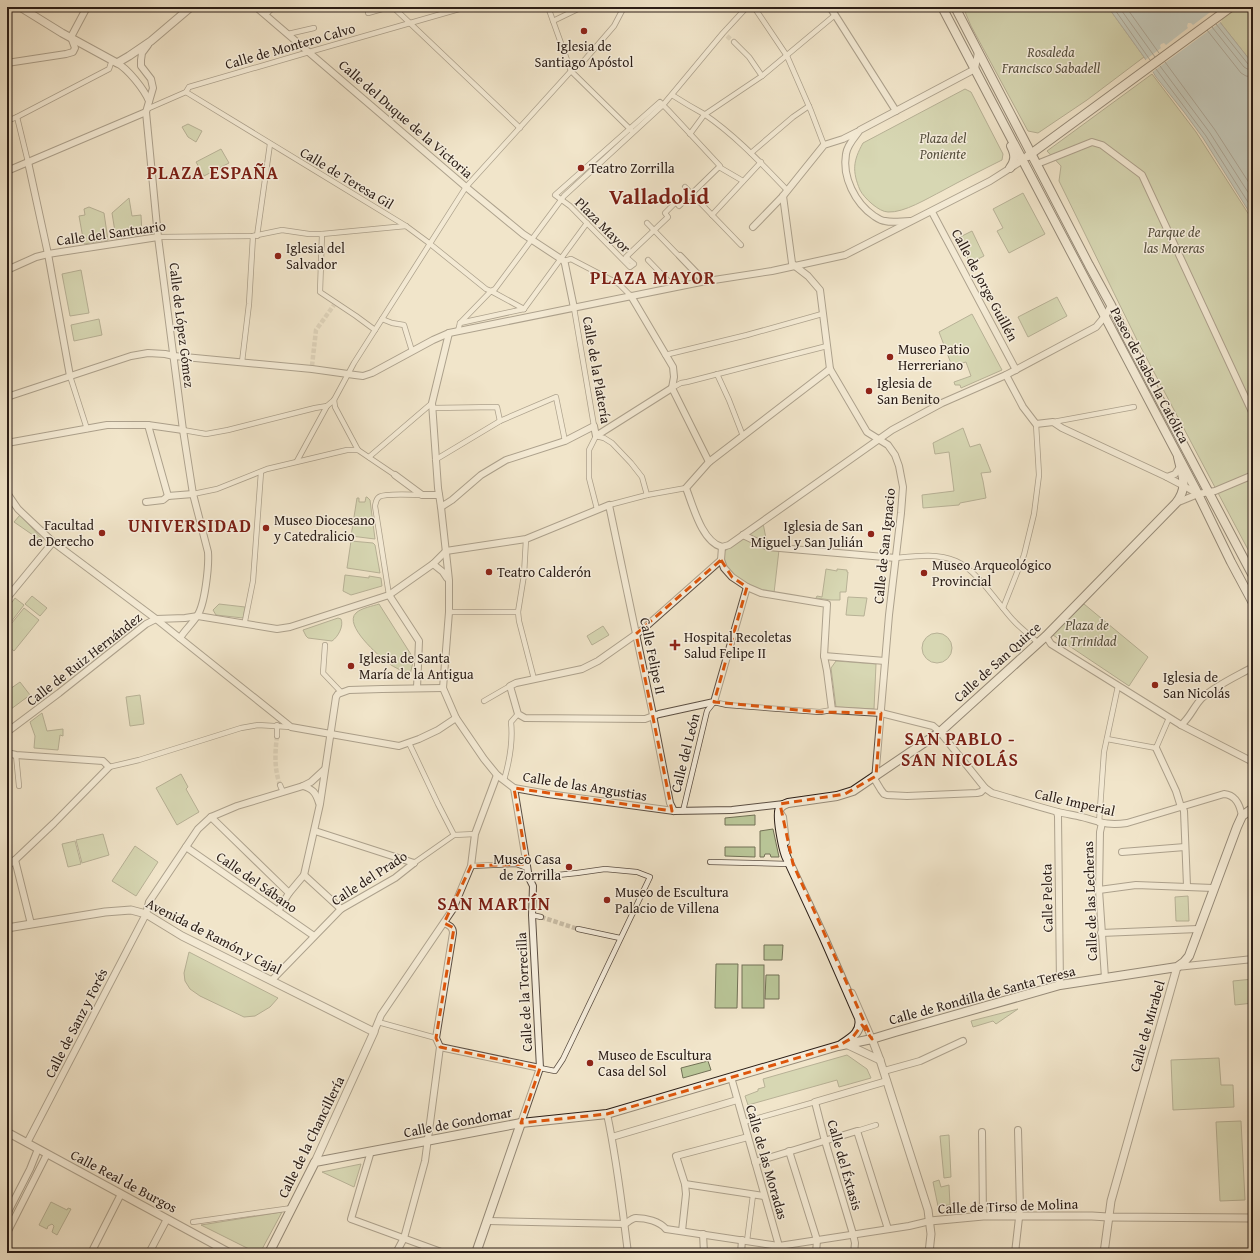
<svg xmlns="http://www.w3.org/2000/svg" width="1260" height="1260" viewBox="0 0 1260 1260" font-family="'Gentium Book Plus',serif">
  <rect width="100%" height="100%" fill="#f1e5ca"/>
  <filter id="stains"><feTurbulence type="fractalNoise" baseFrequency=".005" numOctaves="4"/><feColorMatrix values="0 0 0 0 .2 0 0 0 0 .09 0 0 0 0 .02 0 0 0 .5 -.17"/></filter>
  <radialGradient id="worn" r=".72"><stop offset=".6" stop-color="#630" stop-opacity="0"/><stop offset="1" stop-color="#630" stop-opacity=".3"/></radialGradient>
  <g fill="#b9c597" stroke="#727156">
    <polygon points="963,7 1108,7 1144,57 1087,100 1038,133 1028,131 971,26"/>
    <polygon points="1208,7 1236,7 1239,11 1243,7 1248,8 1253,17 1253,64"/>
    <polygon points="1152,74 1196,132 1253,221 1253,559 1137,340 1059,181 1061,166 1047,151"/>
    <path d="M965,89L971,92L1003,154L1002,160C982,170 962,180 942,191C928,198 904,213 888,212C879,212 864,198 860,190C852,171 853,161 863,143Z"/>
    <polygon points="188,124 202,131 196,142 188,137 182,127"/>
    <polygon points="221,149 229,163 204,176 196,162"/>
    <polygon points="1023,193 1045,234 1009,253 997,231 1003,228 993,209"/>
    <polygon points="129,198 132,216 141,215 142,234 116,238 112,213"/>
    <polygon points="89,207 104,213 108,240 84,244 79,216 85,215 84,209"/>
    <polygon points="972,231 984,256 970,263 958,238"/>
    <polygon points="81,270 89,313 70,316 62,274"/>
    <polygon points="1057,297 1067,316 1028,337 1018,317"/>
    <polygon points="972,314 1002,370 961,388 960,385 955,385 954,382 971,376 966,362 952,366 939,332"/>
    <polygon points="99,319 102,335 74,341 71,325"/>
    <polygon points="963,428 970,447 980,444 991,472 981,473 983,481 986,498 960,503 959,505 923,508 922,495 954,491 949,452 935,454 933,443"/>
    <polygon points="366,497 367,497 370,500 375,539 351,536 357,498 359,498 359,502 365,502"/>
    <polygon points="20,515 44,541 43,542 14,522"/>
    <polygon points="763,523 768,549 779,550 774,593 754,589 732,575 726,567 722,560 723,552 746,537"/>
    <polygon points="351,541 373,543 375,545 380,573 347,568"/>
    <polygon points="826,569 837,571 837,569 847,570 847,572 848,572 846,592 840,592 840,600 831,600 816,598 817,596 822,597"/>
    <polygon points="345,575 369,578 369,576 381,578 382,586 351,595 343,591"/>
    <polygon points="32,596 47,608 40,616 25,604"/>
    <polygon points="848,597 867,598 864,616 846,615"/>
    <polygon points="15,598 24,605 11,622 7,619 7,609"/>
    <polygon points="219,604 245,607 243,618 216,615 213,610"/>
    <path d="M379,604L412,656L413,662L410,675C403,671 395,668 388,663C379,656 343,625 356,613C361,608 373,606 379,604Z"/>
    <polygon points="1084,604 1148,657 1129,686 1053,635"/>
    <polygon points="24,608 39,620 14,651 7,645 7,629"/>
    <path d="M338,618L341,619C344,626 338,637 332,641L308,638L306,636L303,630Z"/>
    <polygon points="603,626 609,635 592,645 587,636"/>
    <circle cx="937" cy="648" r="15"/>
    <polygon points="836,661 876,664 874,709 836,707 831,668"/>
    <polygon points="20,682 30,695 7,712 7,691"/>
    <polygon points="140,695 144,724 130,726 126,697"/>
    <polygon points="42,713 47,731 63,729 63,736 60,735 58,750 34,748 35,736 30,722"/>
    <polygon points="181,774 188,787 186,789 199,812 177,825 156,788"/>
    <polygon points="755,815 755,825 725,825 725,818"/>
    <polygon points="773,829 779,857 771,857 770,854 765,854 764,857 760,857 760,831"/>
    <polygon points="103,834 109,855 82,863 76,840"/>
    <polygon points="75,841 81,864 68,867 62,844"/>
    <polygon points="135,846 158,862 136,896 112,881"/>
    <polygon points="725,847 755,847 755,857 725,856"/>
    <polygon points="1188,896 1189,921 1176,921 1175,897"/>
    <polygon points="764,945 783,945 782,960 764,960"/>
    <polygon points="189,952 278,998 270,1007 255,1016 244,1017 200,996 190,989 185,981 184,973"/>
    <polygon points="716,964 738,964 737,1008 715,1008"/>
    <rect x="742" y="965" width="22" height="43"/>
    <polygon points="766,975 779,975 779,999 765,999"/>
    <polygon points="1253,979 1253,1003 1235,1005 1233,981"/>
    <polygon points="1018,1009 996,1024 993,1021 973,1027 971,1021"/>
    <polygon points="847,1055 867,1069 871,1078 839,1087 837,1080 748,1105 745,1096 758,1091 758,1089 765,1087 763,1079"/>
    <polygon points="1219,1058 1221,1085 1233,1085 1234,1107 1173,1110 1171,1060"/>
    <polygon points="708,1061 711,1070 683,1078 681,1068"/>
    <polygon points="1241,1121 1245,1200 1220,1201 1216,1122"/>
    <polygon points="949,1135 951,1177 944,1178 940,1136"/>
    <polygon points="361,1164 354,1187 322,1172"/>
    <polygon points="939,1180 941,1187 949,1185 950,1205 938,1206 933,1182"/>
    <polygon points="51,1202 67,1210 68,1208 71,1209 57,1235 52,1232 54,1226 52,1224 48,1226 47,1229 39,1225"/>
    <polygon points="282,1212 261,1251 257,1253 201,1225"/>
  </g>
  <polygon fill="#a1bcc2" stroke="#717c7d" points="1108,7 1208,7 1253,64 1253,218 1203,138 1184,112 1156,77 1144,57"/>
  <polygon fill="#f1e5ca" points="1213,10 1222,21 1151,73 1144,61 1161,48 1160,46 1161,44 1164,43 1166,45 1188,28 1187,26 1188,23 1191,23 1193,25"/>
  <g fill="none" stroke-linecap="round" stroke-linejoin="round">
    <g stroke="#666c6c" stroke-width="1">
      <polyline points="1113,7 1150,60"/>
      <polyline points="1119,7 1155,57"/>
      <polyline points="1126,7 1159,53"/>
      <polyline points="1216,24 1248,64 1253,66"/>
      <polyline points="1212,27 1244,67 1249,70 1253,71"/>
      <polyline points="1207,30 1241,73 1246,76 1253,77"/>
      <polyline points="1165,62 1215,130 1253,189"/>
      <polyline points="1160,66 1210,133 1253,200"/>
      <polyline points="1156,69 1206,136 1253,210"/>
    </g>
    <g stroke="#c9bda6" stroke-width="4.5" stroke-dasharray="4.5 2" stroke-linecap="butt">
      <polyline points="727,36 734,42"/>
      <polyline points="312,366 316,330 334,305"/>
      <path d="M277,736C275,753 274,768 280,785"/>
      <polyline points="541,917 578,929"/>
    </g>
    <defs>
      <g id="pedestrian">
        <polyline points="393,7 520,128"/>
        <polyline points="548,7 571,71 631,130"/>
        <polyline points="754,7 787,56 811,111 824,145"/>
        <polyline points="368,13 389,7"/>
        <polyline points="265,15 274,7"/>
        <polyline points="553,21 582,7"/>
        <polyline points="288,34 314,28"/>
        <polyline points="734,42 749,57 762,76"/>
        <polyline points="186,92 406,226 429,243 486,289 491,291 495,289 564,196 663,105 723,33 747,7"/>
        <path d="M672,95C683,102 693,108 704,114C735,135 761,163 787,190"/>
        <polygon points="660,102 668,110 720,166 679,206 676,202 665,213 668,217 626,257 634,264 630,267 570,206 555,195"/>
        <polyline points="147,109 186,92 189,87 309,52 466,7"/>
        <polyline points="17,117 28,162"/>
        <polyline points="7,121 17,117 109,69 112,60"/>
        <polyline points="690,134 704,115 762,76 835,15"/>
        <polyline points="751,153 793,117 809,106"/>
        <polyline points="719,167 743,181"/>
        <polyline points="685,187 741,245"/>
        <polyline points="712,215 761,162"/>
        <polyline points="647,223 678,255 680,256"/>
        <polyline points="322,234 406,226"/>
        <polyline points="257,236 270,144"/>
        <polyline points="158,237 253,236 282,230 309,234 322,234 320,292 356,316 375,330"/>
        <polyline points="648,260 674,287"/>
        <polyline points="564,261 571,259 619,284 631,296"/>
        <polyline points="574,308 594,426"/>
        <polyline points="524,309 587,223"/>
        <polyline points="382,319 392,323 404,325 412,351"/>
        <polyline points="460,323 491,291 524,309"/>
        <polyline points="458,331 460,323 524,309"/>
        <polyline points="665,355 747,335 822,314"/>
        <polyline points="242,362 249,304 253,236"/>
        <polyline points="717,374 729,400 743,436"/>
        <polyline points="70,376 87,429"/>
        <polyline points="672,388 681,383 687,382 827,346"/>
        <polyline points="334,400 335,407 358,450 395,475"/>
        <polyline points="432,408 497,407 500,421 556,397 565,441"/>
        <polyline points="1053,422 1134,407"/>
        <polyline points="183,430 206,434 228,430 315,408 327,406"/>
        <polyline points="369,457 432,403"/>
        <polyline points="435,460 500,421"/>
        <polyline points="297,461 327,406 334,400 354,363 466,187 571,71 582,63 614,26 624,7"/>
        <polyline points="193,494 217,489 267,469 347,450 358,450"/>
        <polyline points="609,505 647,495 686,488"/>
        <polyline points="597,509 589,478 589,450 596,436 604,438 612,443 631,463 642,477 647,495"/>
        <polyline points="526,539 524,575 518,612 519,621 534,679"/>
        <path d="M896,558C916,556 937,553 956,561C977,570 998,604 1013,620C1020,628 1030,635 1038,643"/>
        <path d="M389,595L375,506C376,502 376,499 379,497C385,493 413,495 422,495"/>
        <polyline points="1003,608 1024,555 1034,514 1039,475 1036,424"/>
        <polyline points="449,612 518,612"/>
        <polyline points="245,621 253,581 261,472"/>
        <polyline points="325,645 323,673 341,692"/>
        <polyline points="484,701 510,686"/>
        <polyline points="277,736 277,725"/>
        <polyline points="1107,739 1156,748 1169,718"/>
        <polyline points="409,743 438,804 454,835"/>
        <polyline points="16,755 19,786"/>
        <polyline points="109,767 139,760 241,728 258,725 291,727"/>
        <path d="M504,780C509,763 513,740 511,722L518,714"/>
        <polyline points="280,785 283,792"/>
        <polyline points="683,811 707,711 714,702 727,705 820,712 832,710"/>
        <polyline points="1099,823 1104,752 1118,686"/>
        <polyline points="710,862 789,864"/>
        <polyline points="414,863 454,835 475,834"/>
        <polyline points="471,866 516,864 527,868"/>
        <polyline points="529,878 577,873 605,869 637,872 650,877 563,1059 555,1071 540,1068"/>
        <polyline points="532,915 541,917"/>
        <polyline points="578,929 620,938"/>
        <polyline points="378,1022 436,1038"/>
        <polyline points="744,1122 815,1102"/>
        <polyline points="857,1131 876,1125"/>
        <polyline points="193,1222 292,1208"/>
        <polyline points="747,1241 753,1195"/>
      </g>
      <g id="minor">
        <polyline points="256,7 466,187 523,234 564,261 565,264 574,308"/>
        <polyline points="830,7 896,111"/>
        <path d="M148,45L142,53L141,60V66L151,79L153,88L146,112L158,237L183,430L193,494L208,552C209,566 205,605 197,616C192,624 185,630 180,638"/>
        <polyline points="7,63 66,54 73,52 75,48 71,37 87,7"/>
        <path d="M117,63C128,69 144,89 149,101"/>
        <polyline points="28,162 48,254 70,376"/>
        <polyline points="1037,164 1092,142 1102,145 1142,175 1253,414"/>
        <polyline points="7,171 146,112"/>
        <polyline points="783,196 792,263 795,266 808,276 820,290 830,369 867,432 888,445 895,455 899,466 903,487 901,513 889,615 875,780 881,790 884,794 887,795 907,796 977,793 981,792 985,788"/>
        <polyline points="932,212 1016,370"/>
        <path d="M910,221C902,221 893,223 885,221C881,221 877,218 874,216C855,203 842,177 846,154C847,145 855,137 860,130L975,69L978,52"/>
        <polyline points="753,227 783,196 824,145 843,139 857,132"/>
        <polyline points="680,256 704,281"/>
        <polyline points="7,270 36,257 48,254 158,237"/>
        <polyline points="631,296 673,367 674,377 672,388"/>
        <polyline points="449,333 432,403 438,488 441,507 449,580 449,612 443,688 456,718 484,759 497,775 514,788 548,794 674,811 732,810 784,804"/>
        <polyline points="1006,375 1023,407 1036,424 1053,422 1062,428 1167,477 1175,474 1180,467"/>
        <polyline points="672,388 709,462"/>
        <polyline points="7,397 131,356 148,353 165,354 174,356 312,369 355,375 363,376 372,373 433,340 449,333 701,282 772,271 845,255 990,181 1023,160"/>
        <polyline points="148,425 168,496"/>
        <polyline points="7,443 107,425 148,425 183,430"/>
        <polyline points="395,475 422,495 439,495"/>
        <polyline points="1167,477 1184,486 1198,494"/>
        <polyline points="7,493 18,509 53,542 156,619 291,727 399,746 419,739 438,730 456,718"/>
        <polyline points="146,502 163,500 168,496 193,494"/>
        <polyline points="1176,503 1198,494 1215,491 1253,475"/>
        <polyline points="441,507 452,500 481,475 506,460 565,441 594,426 596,436 672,388"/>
        <polyline points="743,535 768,547 896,558"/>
        <path d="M722,547L721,560L724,568L732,577L747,587L761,593L827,604L824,656L827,671L832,710L881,713L933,726L940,732L985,788L992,793C1014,799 1035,806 1058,812C1066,814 1074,815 1082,817C1100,822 1107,826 1127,823L1224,794C1236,795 1240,805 1242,816"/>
        <polyline points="722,547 729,545 892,430 942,403 1006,375 1096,327 1106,315 1111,305"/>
        <path d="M722,547C702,542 693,506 686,488L709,462L830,369"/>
        <polyline points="446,551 526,539 609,505 652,710 670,803 674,811"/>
        <polyline points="721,560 642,630 598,661 582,669 516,683 510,686 518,714 525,718 645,719 659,714 714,702 747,587"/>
        <polyline points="433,564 443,572 447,578"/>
        <polyline points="389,595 419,641 417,688"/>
        <polyline points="7,598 53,542"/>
        <polyline points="1046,636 1051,644 1181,725 1253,762"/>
        <polyline points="824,656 885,661"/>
        <path d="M1181,725C1190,718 1194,706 1202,698C1215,686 1237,676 1253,667"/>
        <polyline points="7,732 59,693 146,624 156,619 185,618 198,616 277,629 290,627 389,595 433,564 446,551"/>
        <polyline points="1156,748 1176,791 1181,807"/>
        <polyline points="7,753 16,755 103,761 109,767 54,823 15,860 7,866"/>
        <path d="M303,786C313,789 316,793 319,803"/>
        <polyline points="514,788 529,878 533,886 532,915 540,1068 521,1123"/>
        <polyline points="1182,806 1184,811 1187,886"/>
        <polyline points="779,811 783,817 786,842"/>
        <polyline points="1057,812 1058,816 1060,985"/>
        <polyline points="211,817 289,893"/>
        <polyline points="1102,823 1100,832 1099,890 1105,978"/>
        <polyline points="315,831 414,863"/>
        <polyline points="186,847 314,936"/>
        <polyline points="1122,852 1185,847"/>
        <polyline points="15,860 31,924"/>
        <polyline points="304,875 341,909"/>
        <polyline points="1099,890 1136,885 1213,888"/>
        <polyline points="278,911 289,893 304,875 320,804 336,697 338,694 349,690 382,689 443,688"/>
        <polyline points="1101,933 1198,929"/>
        <polyline points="1177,967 1253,959"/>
        <polyline points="272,980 341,909 395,878 414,863"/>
        <polyline points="852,993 872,1039"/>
        <polyline points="374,1032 381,1015 453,909 471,866 475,834 497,775"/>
        <polyline points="440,1047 540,1068"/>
        <polyline points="884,1071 920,1061 963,1041"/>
        <polyline points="731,1077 779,1246 778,1253"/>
        <path d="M607,1114C617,1160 622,1206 628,1253"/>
        <polyline points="982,1132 983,1216"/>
        <polyline points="612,1137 737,1100"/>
        <polyline points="27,1143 146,914 149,902 198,829 211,817 237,806 303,786 311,782 324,770"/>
        <polyline points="371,1151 351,1219 444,1253"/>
        <polyline points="789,1151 817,1240 816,1253"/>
        <polyline points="755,1162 857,1131 888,1229"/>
        <polyline points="685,1184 764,1196"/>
        <polyline points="7,1214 30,1169 38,1149"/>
        <path d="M488,1221L625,1224C628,1222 632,1218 636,1218C646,1218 659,1221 666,1229L779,1246L909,1226L930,1221"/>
        <polyline points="682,1231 686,1194 685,1184 676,1156 748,1137"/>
        <polyline points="7,1233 47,1154"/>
        <polyline points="703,1234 704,1253"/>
        <polyline points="91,1253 121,1194"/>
        <polyline points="149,1253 167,1219"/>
        <path d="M396,1253L404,1238L425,1161L440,1047L436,1038L453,933C453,927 449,925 444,923"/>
        <polyline points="741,1253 742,1240"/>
        <polyline points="854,1253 855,1243 853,1234 825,1141 815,1102 887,1081"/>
        <polyline points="1015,1253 1020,1209 1018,1130"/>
      </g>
      <g id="tertiary">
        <polyline points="20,7 62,33 117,63 129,56 151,41 191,7"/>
        <polyline points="7,928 105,912 131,910 146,914 182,936 374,1032 315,1162"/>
        <polyline points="872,1039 880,1060 928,1210 931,1234 929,1253"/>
        <polyline points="848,1045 880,1060"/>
        <polyline points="7,1132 230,1253"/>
        <polyline points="930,1221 983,1216 1092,1216 1108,1217 1253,1218"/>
        <polyline points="1104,1253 1111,1201 1177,967"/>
      </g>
      <g id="secondary">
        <polyline points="942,7 1195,488 1231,562 1253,603"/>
        <polyline points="955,7 1089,265 1111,305 1127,338 1253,576"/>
        <polyline points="1028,156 1231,7"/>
        <path d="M1010,168C1016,160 1015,154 1011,146"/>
        <path d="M842,1044C853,1037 862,1031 859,1018L824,938L786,856C783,848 776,815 780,808C782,805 785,804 788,803L837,796L853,791L940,732L1046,636L1176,503C1189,486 1182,476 1178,457"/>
        <polyline points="269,1253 315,1162 521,1123 607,1114 838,1046 872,1039 895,1032 1060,985 1177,967 1184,962 1189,956 1237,827 1242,816 1253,808"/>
        <polyline points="476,1253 521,1123"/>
      </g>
    </defs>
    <use href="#pedestrian" stroke="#5c4f43" stroke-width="6"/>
    <use href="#minor" stroke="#5c4f43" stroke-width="8"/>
    <use href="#tertiary" stroke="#5c4f43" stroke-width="9"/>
    <use href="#secondary" stroke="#2a1d16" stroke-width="10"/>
    <use href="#pedestrian" stroke="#f6eedd" stroke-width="4.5"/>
    <use href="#minor" stroke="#f6eedd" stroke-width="6"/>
    <use href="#tertiary" stroke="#f6eedd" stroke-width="7"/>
    <use href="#secondary" stroke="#f6eedd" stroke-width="8"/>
  </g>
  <path d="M0 0H1260V1260H0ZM721,560L732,577L747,587L714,702L820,712L881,713L876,776L845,794L780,804L793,864L872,1039L862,1025L852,1038L838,1046L607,1114L521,1123L540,1068L440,1047L436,1038L454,928L444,923L471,866L527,864L514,788L672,811L636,634Z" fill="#f1e5ca" fill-opacity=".55" fill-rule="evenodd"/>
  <path fill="none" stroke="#de560c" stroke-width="3" stroke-dasharray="8 5" stroke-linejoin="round" d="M721,560L732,577L747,587L714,702L820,712L881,713L876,776L845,794L780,804L793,864L872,1039L862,1025L852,1038L838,1046L607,1114L521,1123L540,1068L440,1047L436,1038L454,928L444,923L471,866L527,864L514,788L672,811L636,634Z"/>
  <g fill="#8f2418" stroke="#f6eedd" stroke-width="1.5">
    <circle cx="584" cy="31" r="4"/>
    <circle cx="581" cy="168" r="4"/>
    <circle cx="278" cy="256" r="4"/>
    <circle cx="890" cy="357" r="4"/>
    <circle cx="869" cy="391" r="4"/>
    <circle cx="266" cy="528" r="4"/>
    <circle cx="102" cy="533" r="4"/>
    <circle cx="871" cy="534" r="4"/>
    <circle cx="489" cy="572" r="4"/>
    <circle cx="924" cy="573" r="4"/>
    <path d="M673 639h4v4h4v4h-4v4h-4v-4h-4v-4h4z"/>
    <circle cx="351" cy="666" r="4"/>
    <circle cx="1155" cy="685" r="4"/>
    <circle cx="569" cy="867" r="4"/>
    <circle cx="607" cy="900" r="4"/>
    <circle cx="590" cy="1063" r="4"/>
  </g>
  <g text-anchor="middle" stroke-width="3" stroke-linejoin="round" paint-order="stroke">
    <g font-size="14" fill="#2a1d16" stroke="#f6eedd">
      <text transform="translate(290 46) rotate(-16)" y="5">Calle de Montero Calvo</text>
      <text transform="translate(406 119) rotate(41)" y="5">Calle del Duque de la Victoria</text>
      <text transform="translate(347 178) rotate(31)" y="5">Calle de Teresa Gil</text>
      <text transform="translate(603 225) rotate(45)" y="5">Plaza Mayor</text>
      <text transform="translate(111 233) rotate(-8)" y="5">Calle del Santuario</text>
      <text transform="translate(985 285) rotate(62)" y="5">Calle de Jorge Guillén</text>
      <text transform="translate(182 325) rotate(83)" y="5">Calle de López Gómez</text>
      <text transform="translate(597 370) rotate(80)" y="5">Calle de la Platería</text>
      <text transform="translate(1150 375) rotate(62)" y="5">Paseo de Isabel la Católica</text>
      <text transform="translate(884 546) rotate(-84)" y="5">Calle de San Ignacio</text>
      <text transform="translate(653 656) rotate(78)" y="5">Calle Felipe II</text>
      <text transform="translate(84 659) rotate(-38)" y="5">Calle de Ruiz Hernández</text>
      <text transform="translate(997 662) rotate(-42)" y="5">Calle de San Quirce</text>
      <text transform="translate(685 753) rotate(-76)" y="5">Calle del León</text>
      <text transform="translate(585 786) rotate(9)" y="5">Calle de las Angustias</text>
      <text transform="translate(1075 802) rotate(13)" y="5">Calle Imperial</text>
      <text transform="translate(369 878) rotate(-33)" y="5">Calle del Prado</text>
      <text transform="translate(257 882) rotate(35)" y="5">Calle del Sábano</text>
      <text transform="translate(1047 898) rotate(-91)" y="5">Calle Pelota</text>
      <text transform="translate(1090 901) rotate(-92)" y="5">Calle de las Lecheras</text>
      <text transform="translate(214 936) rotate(27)" y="5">Avenida de Ramón y Cajal</text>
      <text transform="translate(524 992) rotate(-93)" y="5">Calle de la Torrecilla</text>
      <text transform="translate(982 995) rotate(-15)" y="5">Calle de Rondilla de Santa Teresa</text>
      <text transform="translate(76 1023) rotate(-63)" y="5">Calle de Sanz y Forés</text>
      <text transform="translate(1147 1026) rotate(-74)" y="5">Calle de Mirabel</text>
      <text transform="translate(458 1122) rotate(-11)" y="5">Calle de Gondomar</text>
      <text transform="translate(311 1137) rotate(-64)" y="5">Calle de la Chancillería</text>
      <text transform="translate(767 1162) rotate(74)" y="5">Calle de las Moradas</text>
      <text transform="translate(845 1165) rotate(74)" y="5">Calle del Éxtasis</text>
      <text transform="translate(124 1181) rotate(28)" y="5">Calle Real de Burgos</text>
      <text transform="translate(1008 1206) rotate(-2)" y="5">Calle de Tirso de Molina</text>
    </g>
    <g font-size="14" fill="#2a1d16" stroke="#f6eedd" text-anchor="start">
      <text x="584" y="51" text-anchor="middle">Iglesia de<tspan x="584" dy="16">Santiago Apóstol</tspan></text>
      <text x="589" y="173">Teatro Zorrilla</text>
      <text x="286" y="253">Iglesia del<tspan x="286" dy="16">Salvador</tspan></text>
      <text x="898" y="354">Museo Patio<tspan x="898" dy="16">Herreriano</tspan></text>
      <text x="877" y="388">Iglesia de<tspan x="877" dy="16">San Benito</tspan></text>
      <text x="274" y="525">Museo Diocesano<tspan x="274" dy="16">y Catedralicio</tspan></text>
      <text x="94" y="530" text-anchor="end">Facultad<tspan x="94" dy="16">de Derecho</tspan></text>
      <text x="863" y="531" text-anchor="end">Iglesia de San<tspan x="863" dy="16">Miguel y San Julián</tspan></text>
      <text x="932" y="570">Museo Arqueológico<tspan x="932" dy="16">Provincial</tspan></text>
      <text x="497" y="577">Teatro Calderón</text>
      <text x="684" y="642">Hospital Recoletas<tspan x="684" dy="16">Salud Felipe II</tspan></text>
      <text x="359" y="663">Iglesia de Santa<tspan x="359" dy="16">María de la Antigua</tspan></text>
      <text x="1163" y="682">Iglesia de<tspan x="1163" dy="16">San Nicolás</tspan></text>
      <text x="561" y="864" text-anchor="end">Museo Casa<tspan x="561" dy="16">de Zorrilla</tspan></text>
      <text x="615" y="897">Museo de Escultura<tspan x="615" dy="16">Palacio de Villena</tspan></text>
      <text x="598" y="1060">Museo de Escultura<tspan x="598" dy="16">Casa del Sol</tspan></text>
    </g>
    <g font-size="14" font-style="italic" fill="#554f3d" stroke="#f6eedd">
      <text x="1051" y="57">Rosaleda<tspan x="1051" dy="16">Francisco Sabadell</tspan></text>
      <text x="943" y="143">Plaza del<tspan x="943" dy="16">Poniente</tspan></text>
      <text x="1174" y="237">Parque de<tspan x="1174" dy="16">las Moreras</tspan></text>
      <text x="1087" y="630">Plaza de<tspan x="1087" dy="16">la Trinidad</tspan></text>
    </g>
    <g font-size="18" font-weight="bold" letter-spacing="1" fill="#7a1f14" stroke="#f6eedd">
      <text x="213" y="179">PLAZA ESPAÑA</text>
      <text x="653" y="284">PLAZA MAYOR</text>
      <text x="190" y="532">UNIVERSIDAD</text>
      <text x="960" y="745">SAN PABLO -<tspan x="960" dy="21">SAN NICOLÁS</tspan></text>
      <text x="494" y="910">SAN MARTÍN</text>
    </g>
    <g font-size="22" font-weight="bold" fill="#7a1f14" stroke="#f6eedd">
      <text x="659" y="204">Valladolid</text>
    </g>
  </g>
  <rect width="1260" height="1260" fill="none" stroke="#f1e5ca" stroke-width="24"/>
  <rect x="8" y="8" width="1244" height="1244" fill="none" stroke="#2a1d16" stroke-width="2"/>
  <rect x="12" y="12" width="1236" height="1236" fill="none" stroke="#2a1d16"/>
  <rect width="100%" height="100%" filter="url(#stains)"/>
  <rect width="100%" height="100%" fill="url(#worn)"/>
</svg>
